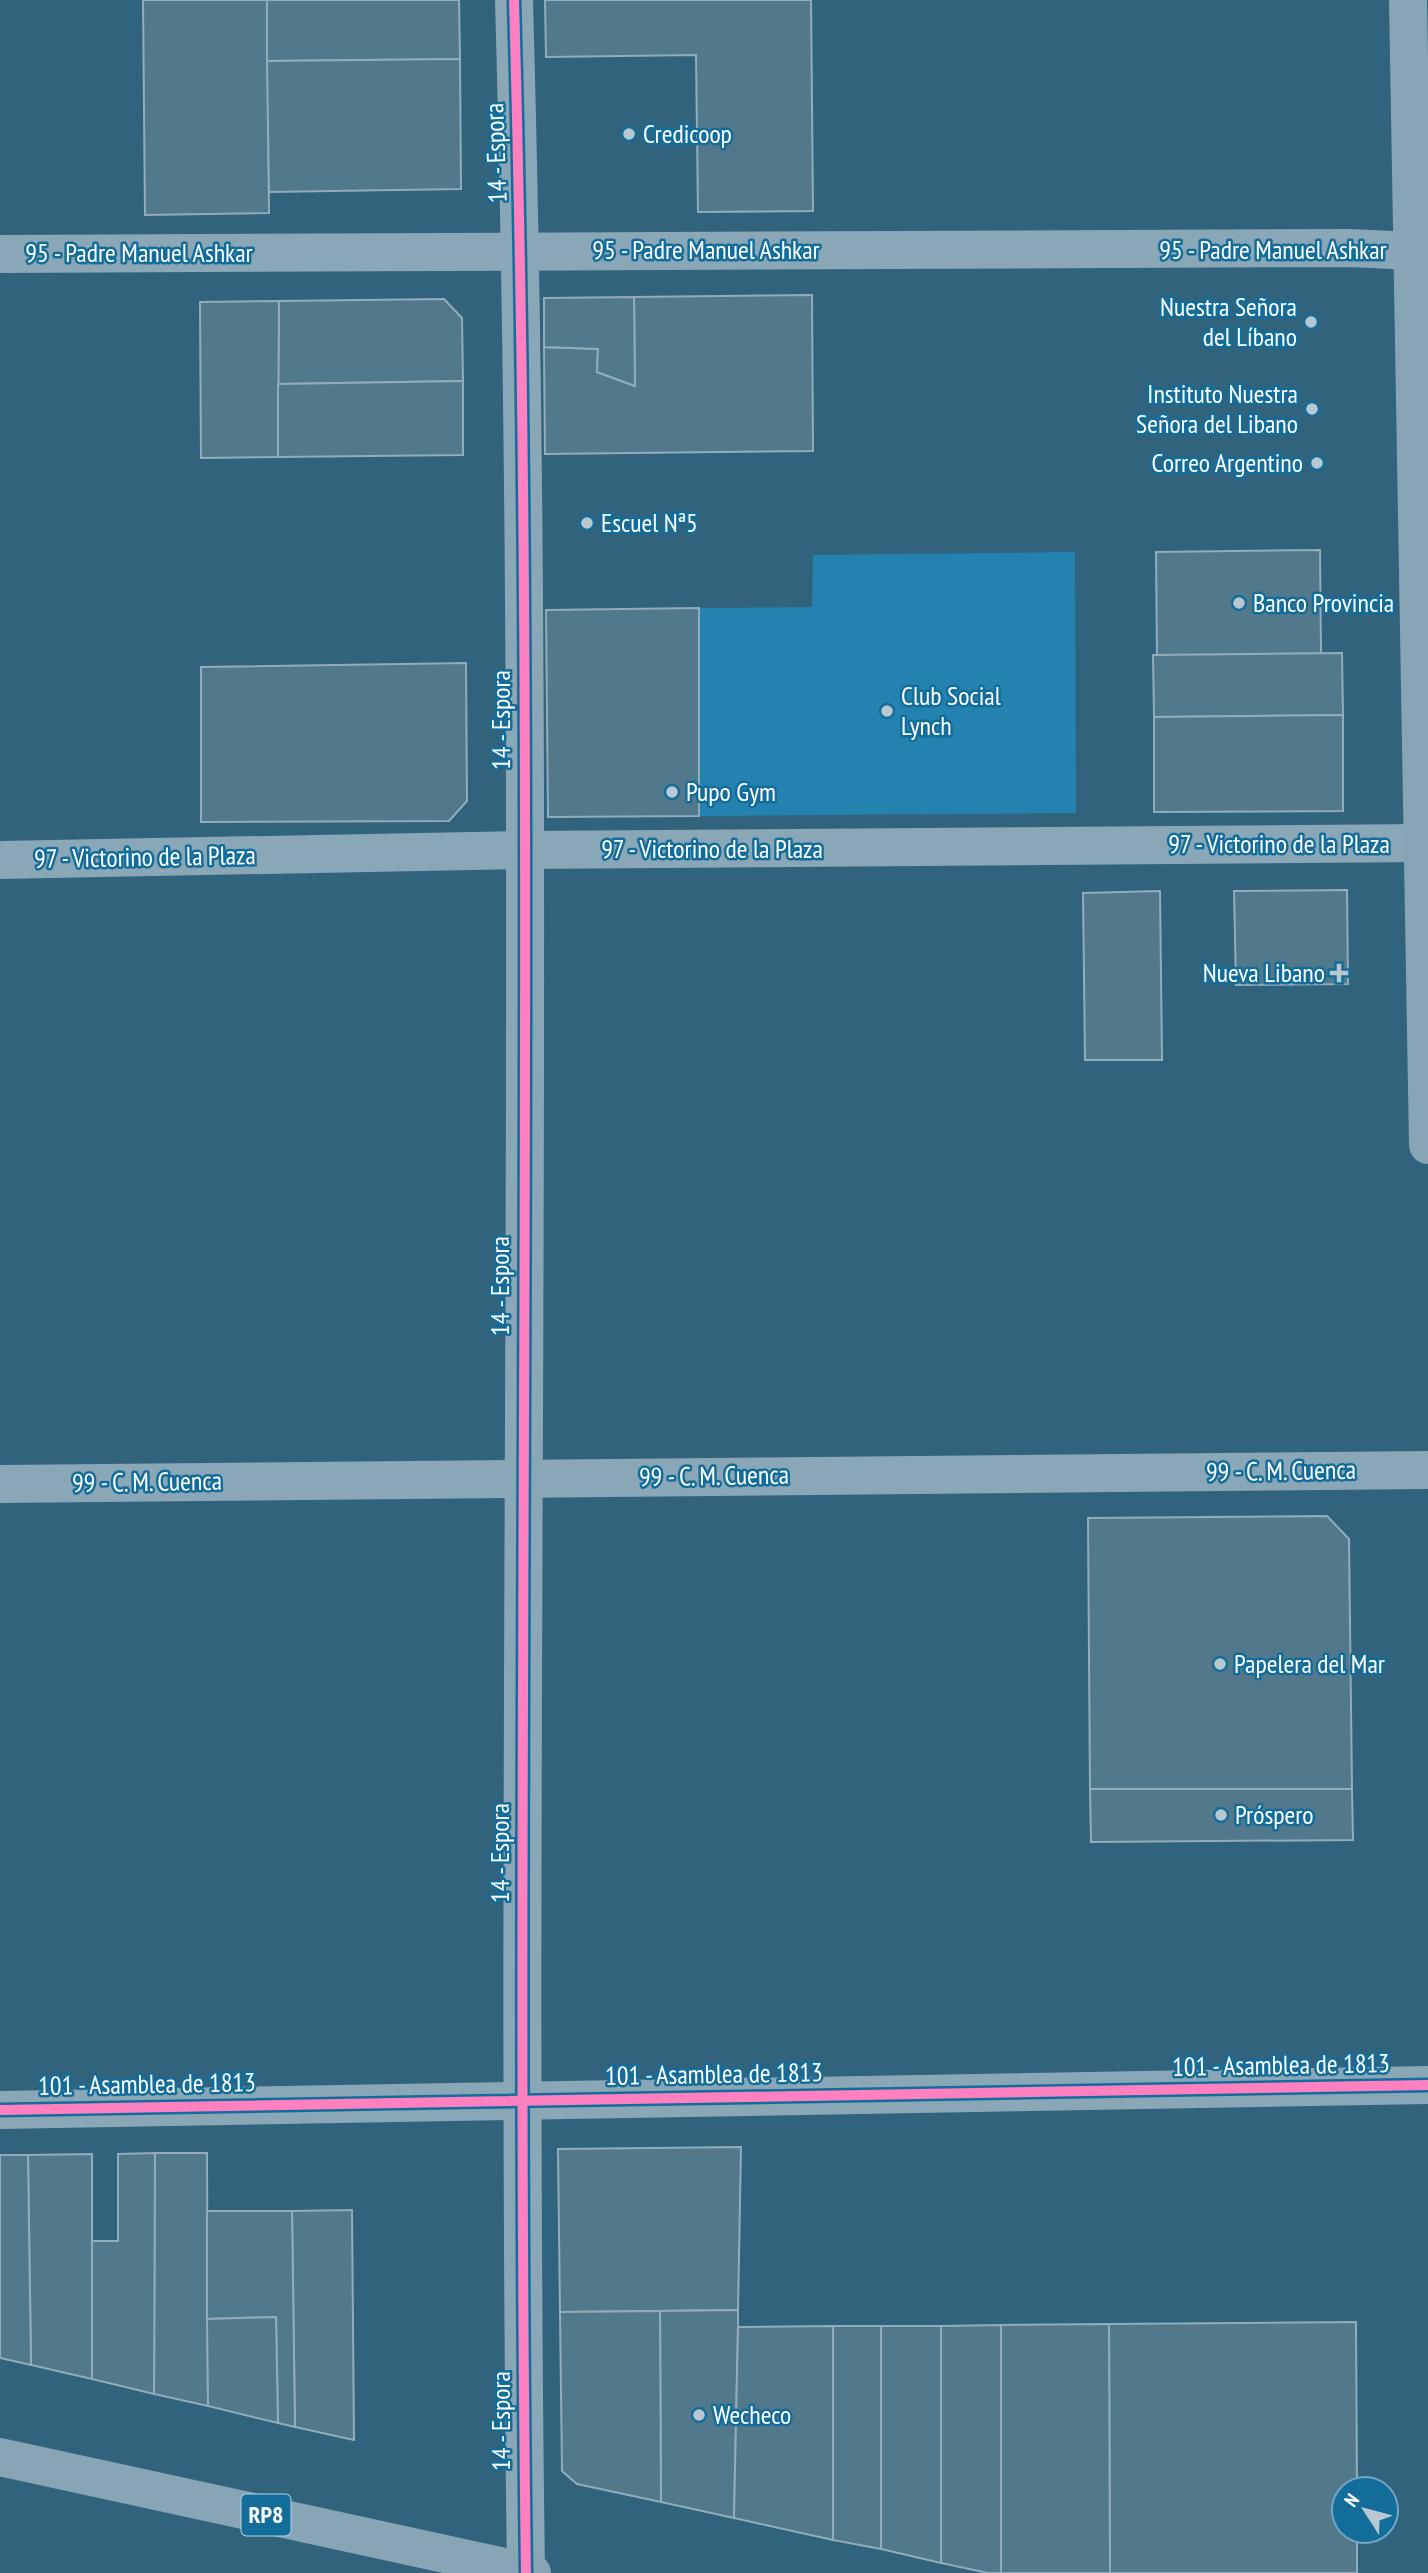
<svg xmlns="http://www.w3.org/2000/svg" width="1428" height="2573" viewBox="0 0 1428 2573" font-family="'PT Sans Narrow',sans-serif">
  <rect width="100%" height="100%" fill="#32637c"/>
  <polygon fill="#2482b0" points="1075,552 1076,813 699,816 699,608 812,607 813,555"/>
  <g fill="#52788c" stroke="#91adbb" stroke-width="2">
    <polygon points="143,0 267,0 269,213 145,215"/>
    <polygon points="267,0 459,0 460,59 267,61"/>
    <polygon points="545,0 811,0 813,211 698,212 696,55 546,57"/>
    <polygon points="460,59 461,189 269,192 267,61"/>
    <polygon points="812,295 813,451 545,454 544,347 598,349 597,372 635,386 634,297"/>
    <polygon points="634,297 635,386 597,372 598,349 544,347 544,298"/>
    <polygon points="444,299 462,318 463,381 278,384 279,301"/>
    <polygon points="279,301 278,457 201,458 200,302"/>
    <polygon points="463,381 463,455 278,457 278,384"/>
    <polygon points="1320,550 1321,654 1157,656 1156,552"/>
    <polygon points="699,608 699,816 548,817 546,610"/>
    <polygon points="1342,653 1343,715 1154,717 1153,655"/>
    <polygon points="466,663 467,801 449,821 201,822 201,667"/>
    <polygon points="1343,715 1343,811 1154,812 1154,717"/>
    <polygon points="1347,890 1348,984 1236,985 1234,891"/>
    <polygon points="1160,891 1162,1060 1085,1060 1083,893"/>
    <polygon points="1327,1516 1349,1539 1352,1789 1090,1789 1088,1518"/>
    <polygon points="1090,1789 1352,1789 1353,1840 1091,1842"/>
    <polygon points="741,2147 738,2310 560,2312 558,2149"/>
    <polygon points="155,2153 207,2153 208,2406 154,2394"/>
    <polygon points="155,2153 154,2394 92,2379 92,2241 118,2241 118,2154"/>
    <polygon points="92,2154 92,2379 31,2365 28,2155"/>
    <polygon points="0,2155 28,2155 31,2365 0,2358"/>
    <polygon points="352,2210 354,2440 295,2427 292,2211"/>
    <polygon points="207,2211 292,2211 295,2427 278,2423 276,2317 207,2319"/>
    <polygon points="738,2310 738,2327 734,2518 661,2502 660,2311"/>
    <polygon points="660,2311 661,2502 577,2484 562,2471 560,2312"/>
    <polygon points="276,2317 278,2423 208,2406 207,2319"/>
    <polygon points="1356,2322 1357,2489 1344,2489 1344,2531 1357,2531 1357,2573 1110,2573 1109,2324"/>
    <polygon points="1109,2324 1110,2573 1001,2573 1001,2325"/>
    <polygon points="1001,2325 1001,2573 988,2573 941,2563 941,2326"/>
    <polygon points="833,2326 833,2540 734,2518 738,2327"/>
    <polygon points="833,2326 881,2326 881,2549 833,2540"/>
    <polygon points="881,2326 941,2326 941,2563 881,2549"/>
  </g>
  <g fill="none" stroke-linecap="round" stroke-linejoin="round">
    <g stroke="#8aa7b7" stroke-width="38">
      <path d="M514,0C538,857 514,1715 526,2573"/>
      <polyline points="0,254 1350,248 1412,251"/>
      <polyline points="0,860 524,850 1424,843"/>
      <polyline points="0,1484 1428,1470"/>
      <polyline points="0,2110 1428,2085"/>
    </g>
    <g stroke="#87a5b4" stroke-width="38">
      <polyline points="1408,0 1428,1145"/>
      <polyline points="0,2457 532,2573"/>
    </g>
    <defs>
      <g id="cycleway">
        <path d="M514,0C538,857 514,1715 526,2573"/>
        <polyline points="0,2110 1428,2085"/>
      </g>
    </defs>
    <use href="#cycleway" stroke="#136d9b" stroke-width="15"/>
    <use href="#cycleway" stroke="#ff80c0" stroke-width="10"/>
  </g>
  <g fill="#b7c8d1" stroke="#136d9b" stroke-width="2.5">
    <circle cx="629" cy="134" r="7"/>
    <circle cx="1311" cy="322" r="7"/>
    <circle cx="1312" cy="409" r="7"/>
    <circle cx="1317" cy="463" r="7"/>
    <circle cx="587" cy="523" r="7"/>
    <circle cx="1239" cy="603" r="7"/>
    <circle cx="887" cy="711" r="7"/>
    <circle cx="672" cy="792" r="7"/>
    <path d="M1335.5 962.5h7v7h7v7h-7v7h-7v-7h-7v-7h7z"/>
    <circle cx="1220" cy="1664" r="7"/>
    <circle cx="1221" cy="1815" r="7"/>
    <circle cx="699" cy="2415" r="7"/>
  </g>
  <g text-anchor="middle" stroke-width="5" stroke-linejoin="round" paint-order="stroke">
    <rect fill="#136d9b" stroke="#b8d3e1" stroke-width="2" x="241.5" y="2494.5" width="49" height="41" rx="5"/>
    <g font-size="24" font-weight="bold" fill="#fff">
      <text x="266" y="2523">RP8</text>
    </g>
    <g font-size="26" fill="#fff" stroke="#136d9b" text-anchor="start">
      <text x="643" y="143">Credicoop</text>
      <text x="1297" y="316" text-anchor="end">Nuestra Señora<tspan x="1297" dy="30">del Líbano</tspan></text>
      <text x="1298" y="403" text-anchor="end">Instituto Nuestra<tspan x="1298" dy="30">Señora del Libano</tspan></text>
      <text x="1303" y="472" text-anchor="end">Correo Argentino</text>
      <text x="601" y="532">Escuel Nª5</text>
      <text x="1253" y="612">Banco Provincia</text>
      <text x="901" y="705">Club Social<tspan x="901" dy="30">Lynch</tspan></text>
      <text x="686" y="801">Pupo Gym</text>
      <text x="1325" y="982" text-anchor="end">Nueva Libano</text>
      <text x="1234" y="1673">Papelera del Mar</text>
      <text x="1235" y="1824">Próspero</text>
      <text x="713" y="2424">Wecheco</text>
    </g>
    <g font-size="26" fill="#fff" stroke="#136d9b">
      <text transform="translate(496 153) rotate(-92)" y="9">14 - Espora</text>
      <text x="706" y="259">95 - Padre Manuel Ashkar</text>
      <text x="1273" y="259">95 - Padre Manuel Ashkar</text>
      <text x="139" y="262">95 - Padre Manuel Ashkar</text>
      <text transform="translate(501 720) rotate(-90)" y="9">14 - Espora</text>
      <text x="1279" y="853">97 - Victorino de la Plaza</text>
      <text x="712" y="858">97 - Victorino de la Plaza</text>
      <text transform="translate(145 857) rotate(-1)" y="9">97 - Victorino de la Plaza</text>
      <text transform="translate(500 1286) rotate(-90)" y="9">14 - Espora</text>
      <text transform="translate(1281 1471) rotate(-1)" y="9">99 - C. M. Cuenca</text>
      <text transform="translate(714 1476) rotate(-1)" y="9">99 - C. M. Cuenca</text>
      <text transform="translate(147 1482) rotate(-1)" y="9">99 - C. M. Cuenca</text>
      <text transform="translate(500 1853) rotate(-90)" y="9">14 - Espora</text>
      <text transform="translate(1281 2065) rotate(-1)" y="9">101 - Asamblea de 1813</text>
      <text transform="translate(714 2074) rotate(-1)" y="9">101 - Asamblea de 1813</text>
      <text transform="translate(147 2084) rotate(-1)" y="9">101 - Asamblea de 1813</text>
      <text transform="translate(501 2421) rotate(-90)" y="9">14 - Espora</text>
    </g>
  </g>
  <g transform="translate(1365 2510) rotate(306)"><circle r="33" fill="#136d9b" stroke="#71a7c3" stroke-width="2"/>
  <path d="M0-5L12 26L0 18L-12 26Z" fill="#b7c8d1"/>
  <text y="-10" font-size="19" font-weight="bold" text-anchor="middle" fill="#ffffff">N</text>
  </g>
</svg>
